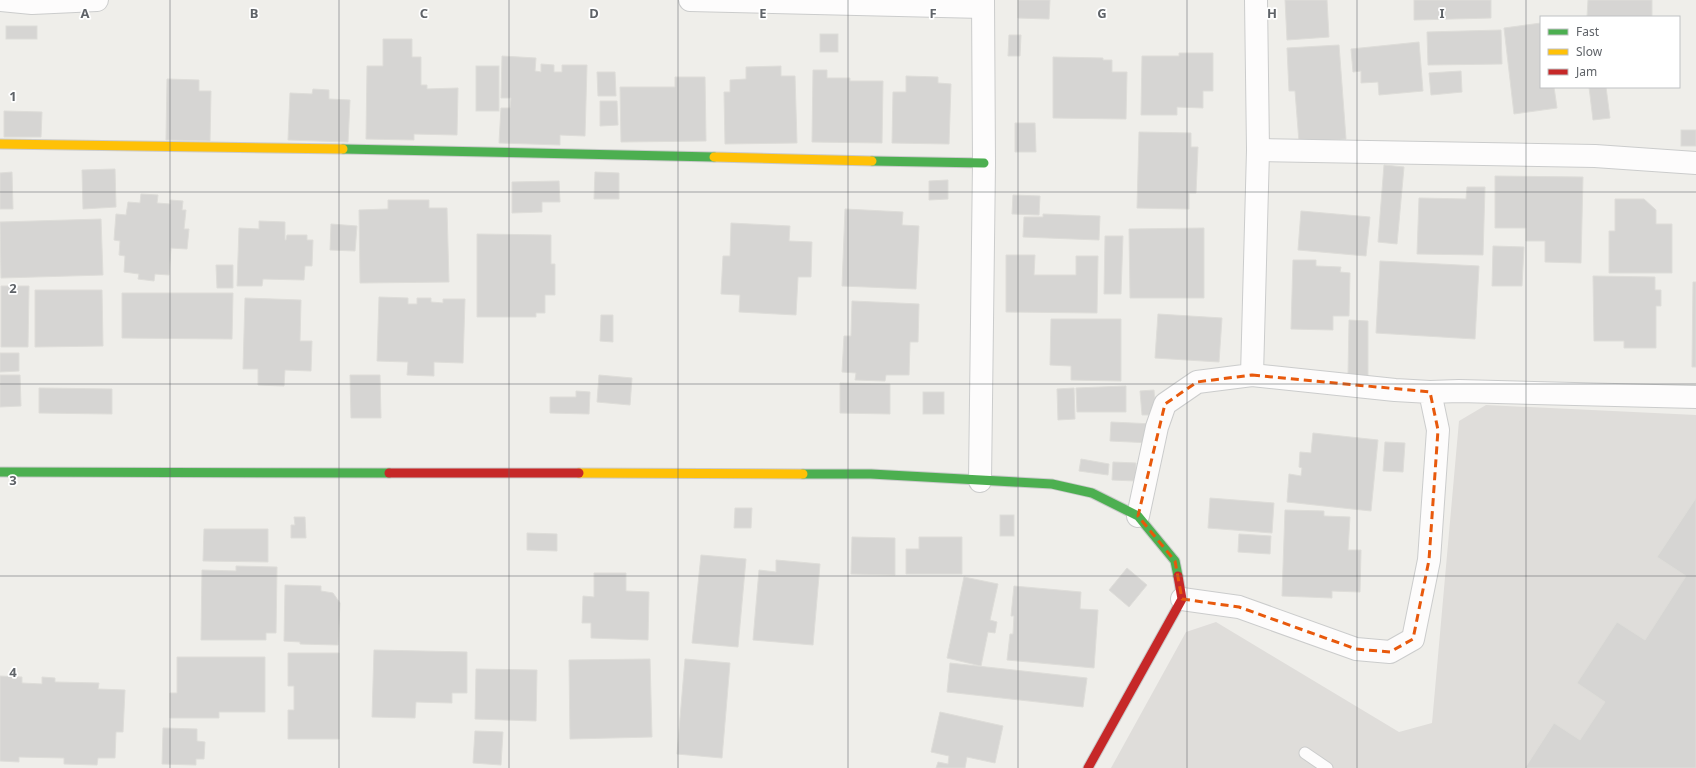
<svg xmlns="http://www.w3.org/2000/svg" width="1696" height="768" viewBox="0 0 1696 768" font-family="'Noto Sans',sans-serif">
  <rect width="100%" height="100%" fill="#efeeea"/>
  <polygon fill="#dfddda" points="1486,405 1696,415 1696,768 1111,768 1186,632 1216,622 1399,732 1432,723 1459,421"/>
  <g fill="#d6d5d3" stroke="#deddd9">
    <polygon points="1018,0 1050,0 1049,19 1018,18"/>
    <polygon points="1285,0 1327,0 1329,37 1287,40"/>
    <polygon points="1414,0 1491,0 1491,18 1414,20"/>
    <polygon points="1588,0 1652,0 1652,17 1587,17"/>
    <polygon points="1541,23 1541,87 1554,87 1557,108 1514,114 1504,28"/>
    <rect x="6" y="26" width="31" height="13"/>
    <polygon points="1501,30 1502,64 1428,65 1427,32"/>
    <rect x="820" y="34" width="18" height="18"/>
    <polygon points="1009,35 1021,35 1020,56 1008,56"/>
    <polygon points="383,39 412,39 412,57 421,57 421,85 427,85 427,89 458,88 457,135 414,134 414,140 366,139 367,66 383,66"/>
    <polygon points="1419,42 1423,91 1379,95 1378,82 1361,83 1361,71 1353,72 1351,49"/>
    <polygon points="1339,45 1346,139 1299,142 1295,91 1289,91 1287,48"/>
    <polygon points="1179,53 1213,53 1213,91 1203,91 1203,108 1177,107 1177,115 1141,115 1142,56 1179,56"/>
    <polygon points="502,56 536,58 535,71 541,72 541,64 554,65 554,72 562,72 562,65 587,65 585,136 560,135 560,145 499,143 501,108 510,108 511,98 501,98"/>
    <polygon points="1053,57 1103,58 1103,60 1112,60 1112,72 1127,72 1126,119 1053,118"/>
    <rect x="476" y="66" width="23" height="45"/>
    <polygon points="781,66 781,76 795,76 797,143 725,144 724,92 730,92 730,80 746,79 746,67"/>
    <polygon points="813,70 827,70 827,78 850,78 850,81 883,81 882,143 812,142"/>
    <polygon points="1461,71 1462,92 1431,95 1429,73"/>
    <polygon points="597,72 615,72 616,96 598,96"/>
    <polygon points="906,76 938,77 938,83 951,84 949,144 892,143 893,92 906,92"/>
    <polygon points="675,77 705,77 706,141 621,142 620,87 675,87"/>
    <polygon points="167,79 199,80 199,91 211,91 210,141 166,140"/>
    <polygon points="1589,87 1606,87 1610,118 1593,120"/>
    <polygon points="313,89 329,90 329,99 350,100 348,142 288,140 290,93 312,94"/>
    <polygon points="600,101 617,101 618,125 600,126"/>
    <polygon points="4,111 42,112 41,137 4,137"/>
    <polygon points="1015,123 1035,123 1036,152 1015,152"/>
    <rect x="1681" y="130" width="15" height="16"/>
    <polygon points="1139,132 1191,133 1191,147 1198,147 1196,193 1189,193 1189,209 1137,208"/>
    <polygon points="1384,165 1404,167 1397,244 1378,242"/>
    <polygon points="115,169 116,207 83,209 82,170"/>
    <polygon points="12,172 13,209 0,209 0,173"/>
    <polygon points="595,172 619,173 619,199 594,199"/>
    <polygon points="1495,176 1583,177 1581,263 1545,262 1545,241 1526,241 1526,228 1495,228"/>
    <polygon points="948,180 948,199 929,200 929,181"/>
    <polygon points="559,181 560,202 542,202 542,212 512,213 512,182"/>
    <polygon points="1467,187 1485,187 1483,255 1417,254 1419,198 1466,199"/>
    <polygon points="141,194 158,195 157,203 170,204 170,200 183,201 182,210 186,210 184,229 189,229 187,249 171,248 169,275 155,274 154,281 138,279 139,274 124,272 125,256 119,255 120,241 114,240 116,214 126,215 128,202 140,203"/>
    <polygon points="1013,195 1040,196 1039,215 1012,214"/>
    <polygon points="1615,199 1644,199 1656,210 1656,224 1672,224 1672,273 1609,273 1609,231 1615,231"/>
    <polygon points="388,200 429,200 429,208 447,208 449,282 360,283 359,210 388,209"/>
    <polygon points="845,209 903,212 902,225 919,226 916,289 842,286"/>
    <polygon points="1301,211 1370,217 1366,256 1298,250"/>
    <polygon points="1043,214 1100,216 1099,240 1023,237 1024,217 1043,217"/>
    <polygon points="101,219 103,275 1,278 0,222"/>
    <polygon points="259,221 285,222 285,240 286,240 287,235 307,235 307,240 313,240 312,266 305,266 304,280 263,279 262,286 237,286 239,228 259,229"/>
    <polygon points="731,223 790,226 789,241 812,242 811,277 798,277 796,315 739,312 740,295 721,294 723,256 730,256"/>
    <polygon points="331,224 357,226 355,251 330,250"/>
    <polygon points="1204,228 1204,298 1130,298 1129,229"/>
    <polygon points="477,234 551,235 551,264 555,264 555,295 545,295 545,313 536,313 536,317 477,317"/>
    <polygon points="1105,236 1123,236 1121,294 1104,294"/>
    <polygon points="1493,246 1524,247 1522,286 1492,286"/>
    <polygon points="1006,255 1035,255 1034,275 1076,275 1076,256 1098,256 1097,313 1006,312"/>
    <polygon points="1293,260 1316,260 1316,266 1341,267 1340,272 1350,273 1349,316 1333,316 1333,330 1291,329"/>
    <polygon points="1380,261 1479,266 1475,339 1376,333"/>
    <polygon points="216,265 233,265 233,288 217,288"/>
    <polygon points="1593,276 1655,277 1655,290 1661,290 1661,306 1656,306 1656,348 1624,348 1624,341 1594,341"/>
    <polygon points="1693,282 1696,282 1696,367 1692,367"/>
    <polygon points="1,286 29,286 28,347 1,347"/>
    <polygon points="35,290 102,290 103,346 35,347"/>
    <polygon points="122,293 233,293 232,339 122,338"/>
    <polygon points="379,297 408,298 408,304 417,304 417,298 431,298 431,302 443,303 443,299 465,299 463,363 434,362 434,376 407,375 408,362 377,361"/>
    <polygon points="245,298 301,300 300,341 312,341 311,371 285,370 284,386 258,385 258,369 243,369"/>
    <polygon points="852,301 919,304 918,342 910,342 909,375 886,375 885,381 855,380 856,373 842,372 844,336 851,336"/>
    <polygon points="1158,314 1222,318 1219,362 1155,358"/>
    <polygon points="601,315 613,315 613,342 600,341"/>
    <polygon points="1051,319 1121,319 1121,381 1071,380 1071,366 1050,365"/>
    <polygon points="1349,320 1368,321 1368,376 1348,376"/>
    <polygon points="0,353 19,353 19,371 0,372"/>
    <polygon points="0,375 20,375 21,406 0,407"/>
    <polygon points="350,375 380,375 381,418 351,418"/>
    <polygon points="599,375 632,378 630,405 597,402"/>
    <polygon points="840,383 890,384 890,414 840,413"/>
    <polygon points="1126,386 1126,412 1077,412 1076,388"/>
    <polygon points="39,388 112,389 112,414 39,413"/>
    <polygon points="1074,388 1075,419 1058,420 1057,389"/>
    <polygon points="1154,390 1156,415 1142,415 1140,391"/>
    <polygon points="576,391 590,392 589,414 550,413 550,397 576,397"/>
    <rect x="923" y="392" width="21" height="22"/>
    <polygon points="1111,422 1153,424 1152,443 1110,441"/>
    <polygon points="1313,433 1378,440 1371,511 1287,502 1289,474 1301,476 1302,468 1299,467 1300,452 1311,453"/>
    <polygon points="1385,442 1405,443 1403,472 1383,471"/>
    <polygon points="1081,459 1109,464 1108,475 1079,471"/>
    <polygon points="1113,462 1136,463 1136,481 1112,480"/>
    <polygon points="1210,498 1274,503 1272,533 1208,528"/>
    <polygon points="1696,498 1696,768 1525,768 1554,723 1580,740 1605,702 1577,683 1617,622 1645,640 1686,576 1657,557"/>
    <polygon points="735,508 752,508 751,528 734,528"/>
    <polygon points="1285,510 1324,511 1324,516 1350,517 1348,550 1361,550 1360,592 1332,591 1332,598 1282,596"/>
    <rect x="1000" y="515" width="14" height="21"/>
    <polygon points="294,517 305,517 306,538 291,538 291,525 295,525"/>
    <polygon points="204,529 268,529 268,562 203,561"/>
    <polygon points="527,533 557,534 557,551 527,550"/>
    <polygon points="1239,534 1271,536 1270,554 1238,552"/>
    <polygon points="852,537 895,538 895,575 851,574"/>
    <polygon points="919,537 962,537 962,574 906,574 906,549 919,549"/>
    <polygon points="701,555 746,559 738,647 692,643"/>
    <polygon points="776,560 820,564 813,645 753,640 759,570 776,572"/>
    <polygon points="236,566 277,567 276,633 266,633 266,640 201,640 202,570 236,571"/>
    <polygon points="1127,568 1147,585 1129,607 1109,590"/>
    <polygon points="594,573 626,573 626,591 649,592 648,640 591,638 591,623 582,623 583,596 594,597"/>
    <polygon points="964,577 998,584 990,620 997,622 995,633 988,632 981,666 947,658"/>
    <polygon points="285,585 321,586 321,591 333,593 340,603 338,645 300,644 300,642 284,641"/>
    <polygon points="1014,586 1081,592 1080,609 1098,610 1094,668 1007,660 1010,634 1013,634 1014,616 1011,616"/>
    <polygon points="374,650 467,652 467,693 452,693 452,703 416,702 415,718 372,717"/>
    <polygon points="288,653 339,653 339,739 288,739 288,710 294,710 294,686 288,686"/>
    <polygon points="177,657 265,657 265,712 219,712 219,718 170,718 170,693 177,693"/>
    <polygon points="650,659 652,737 570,739 569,660"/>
    <polygon points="685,659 730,663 722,758 677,754"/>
    <polygon points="950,663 1087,678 1083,707 947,692"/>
    <polygon points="476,669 537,670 536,721 475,719"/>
    <polygon points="0,676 22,677 22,683 42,684 42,677 55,678 55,682 99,683 98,689 125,690 123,732 116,732 115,758 98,758 97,765 64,764 64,758 19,757 19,762 0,761"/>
    <polygon points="940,712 1003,726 995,763 967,757 965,768 936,768 938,762 948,764 949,756 931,752"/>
    <polygon points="163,728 197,729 197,741 205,742 204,759 196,759 196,765 162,764"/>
    <polygon points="475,731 503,732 501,765 473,763"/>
  </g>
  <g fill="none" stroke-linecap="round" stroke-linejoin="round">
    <defs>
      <polyline id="lane" points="1305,753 1327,768"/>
      <g id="street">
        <polyline points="0,0 32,3 97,0"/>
        <polyline points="690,0 983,7"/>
        <polyline points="1258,150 1595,156 1696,163"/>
        <polyline points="1430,392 1459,391 1696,397"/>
        <polyline points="980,481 984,163 983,0"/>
        <polyline points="1138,516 1157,427 1165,404 1197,382 1252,375 1258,150 1256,0"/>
        <polyline points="1182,599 1239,607 1356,649 1390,652 1413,639 1429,560 1438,430 1430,392 1395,390 1252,375"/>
      </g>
      <g id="fast">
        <polyline points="343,149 714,157"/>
        <polyline points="872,161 984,163"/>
        <polyline points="0,472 389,473"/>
        <polyline points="803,474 871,474 1052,484 1092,493 1138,516 1175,561 1178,576"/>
      </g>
      <g id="slow">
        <polyline points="0,144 343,149"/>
        <polyline points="714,157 872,161"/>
        <polyline points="579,473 803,474"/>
      </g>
      <g id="jam">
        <polyline points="389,473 579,473"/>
        <polyline points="1088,768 1182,599 1178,576"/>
      </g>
    </defs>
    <use href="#lane" stroke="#cbcccc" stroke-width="13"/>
    <use href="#street" stroke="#cbcccc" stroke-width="24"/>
    <use href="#fast" stroke="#cacacb" stroke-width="11"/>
    <use href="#slow" stroke="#cacacb" stroke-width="11"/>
    <use href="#jam" stroke="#cacacb" stroke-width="11"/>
    <use href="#lane" stroke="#fdfcfc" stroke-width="11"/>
    <use href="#street" stroke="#fdfcfc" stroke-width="22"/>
    <use href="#fast" stroke="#4caf50" stroke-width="9"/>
    <use href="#slow" stroke="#ffc107" stroke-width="9"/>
    <use href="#jam" stroke="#c62828" stroke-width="9"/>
  </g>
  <path fill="none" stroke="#e8590c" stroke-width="3" stroke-dasharray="8 5" stroke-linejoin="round" d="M1252,375L1430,392L1438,430L1429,560L1413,639L1390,652L1356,649L1239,607L1182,599L1175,561L1138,516L1165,404L1197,382Z"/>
  <path fill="none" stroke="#5f6368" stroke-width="1" stroke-opacity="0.55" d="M170,0V768M339,0V768M509,0V768M678,0V768M848,0V768M1018,0V768M1187,0V768M1357,0V768M1526,0V768M0,192H1696M0,384H1696M0,576H1696"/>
  <g font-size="13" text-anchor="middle" font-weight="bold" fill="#5f6368" stroke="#fff" stroke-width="3.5" stroke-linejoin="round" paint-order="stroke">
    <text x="85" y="18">A</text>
    <text x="254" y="18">B</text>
    <text x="424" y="18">C</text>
    <text x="594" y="18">D</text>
    <text x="763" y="18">E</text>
    <text x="933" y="18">F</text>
    <text x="1102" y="18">G</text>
    <text x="1272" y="18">H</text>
    <text x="1442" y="18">I</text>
    <text x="13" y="101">1</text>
    <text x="13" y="293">2</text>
    <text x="13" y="485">3</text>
    <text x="13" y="677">4</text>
  </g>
  <rect x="1540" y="16" width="140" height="72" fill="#ffffff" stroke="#bfc1c3"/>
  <rect x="1548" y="29" width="20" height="6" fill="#4caf50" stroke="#bfc1c3"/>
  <text x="1576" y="36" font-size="12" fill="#5f6368">Fast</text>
  <rect x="1548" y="49" width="20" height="6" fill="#ffc107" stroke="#bfc1c3"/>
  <text x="1576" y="56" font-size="12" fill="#5f6368">Slow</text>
  <rect x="1548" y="69" width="20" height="6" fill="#c62828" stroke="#bfc1c3"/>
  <text x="1576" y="76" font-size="12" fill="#5f6368">Jam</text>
</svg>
